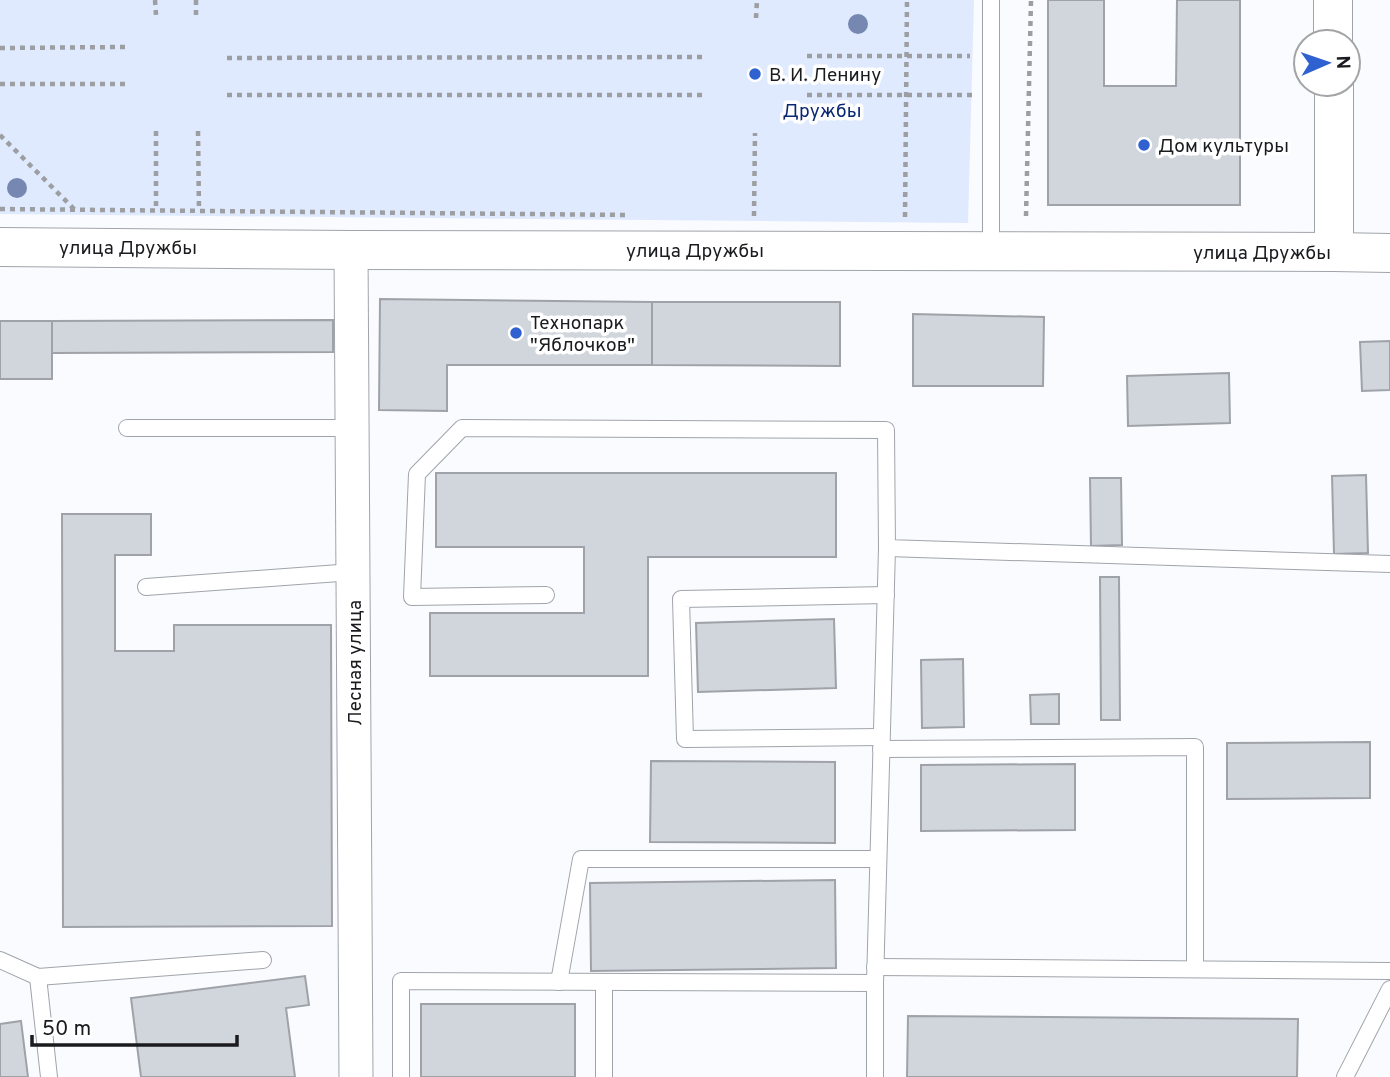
<svg xmlns="http://www.w3.org/2000/svg" width="1390" height="1077" viewBox="0 0 1390 1077" font-family="Overpass,sans-serif">
  <rect width="100%" height="100%" fill="#f9fbfe"/>
  <polygon fill="#dfeafe" points="0,0 974,0 968,223 0,214"/>
  <g fill="#d1d5dc" stroke="#9fa3a9" stroke-width="2">
    <polygon points="1048,0 1104,0 1104,86 1176,86 1177,0 1240,0 1240,205 1048,205"/>
    <polygon points="380,299 652,302 652,365 447,365 447,411 379,410"/>
    <polygon points="652,302 840,302 840,366 652,365"/>
    <polygon points="913,314 1044,317 1043,386 913,386"/>
    <polygon points="333,320 333,352 52,353 52,321"/>
    <rect x="0" y="321" width="52" height="58"/>
    <polygon points="1390,341 1390,390 1362,391 1360,342"/>
    <polygon points="1229,373 1230,423 1128,426 1127,376"/>
    <polygon points="436,473 836,473 836,557 648,557 648,676 430,676 430,613 584,613 584,547 436,547"/>
    <polygon points="1366,475 1368,553 1334,554 1332,476"/>
    <polygon points="1090,478 1121,478 1122,545 1091,546"/>
    <polygon points="62,514 151,514 151,555 115,555 115,651 174,651 174,625 331,625 332,926 63,927"/>
    <polygon points="1100,577 1119,577 1120,720 1101,720"/>
    <polygon points="834,619 836,688 698,692 696,623"/>
    <polygon points="963,659 964,727 922,728 921,660"/>
    <polygon points="1059,694 1059,724 1031,724 1030,695"/>
    <polygon points="1370,742 1370,798 1227,799 1227,743"/>
    <polygon points="651,761 835,762 835,843 650,842"/>
    <polygon points="1075,764 1075,830 921,831 921,765"/>
    <polygon points="835,880 836,968 591,971 590,883"/>
    <polygon points="305,976 309,1005 286,1008 295,1077 141,1077 131,998"/>
    <rect x="421" y="1004" width="154" height="73"/>
    <polygon points="908,1016 1298,1019 1297,1077 907,1077"/>
    <polygon points="21,1021 28,1077 0,1077 0,1024"/>
  </g>
  <g fill="none" stroke-linecap="round" stroke-linejoin="round">
    <defs>
      <g id="service">
        <polyline points="991,251 991,0"/>
        <polyline points="127,428 352,428"/>
        <polyline points="146,587 353,572"/>
        <polyline points="546,595 412,597 417,474 462,428 886,430 887,548 1390,564"/>
        <polyline points="881,737 685,739 681,599 886,595"/>
        <polyline points="881,749 1195,747 1195,969"/>
        <polyline points="0,960 38,977 263,960"/>
        <polyline points="875,967 1390,971"/>
        <polyline points="38,977 49,1077"/>
        <polyline points="559,982 581,859 878,859"/>
        <polyline points="401,1077 401,981 875,983"/>
        <polyline points="604,1077 604,982"/>
        <polyline points="875,1077 875,983 887,548"/>
        <polyline points="1345,1077 1390,989"/>
      </g>
      <polyline id="minor" points="351,250 356,1077"/>
      <polyline id="tertiary" points="1334,252 1390,253"/>
      <g id="secondary">
        <polyline points="1333,0 1333,42"/>
        <polyline points="0,247 351,250 1334,252 1334,84"/>
      </g>
    </defs>
    <use href="#service" stroke="#a0a4aa" stroke-width="18"/>
    <use href="#minor" stroke="#a0a4aa" stroke-width="35"/>
    <use href="#tertiary" stroke="#a0a4aa" stroke-width="40"/>
    <use href="#secondary" stroke="#a0a4aa" stroke-width="40"/>
    <g stroke="#9c9ea1" stroke-width="4.5" stroke-dasharray="5 5" stroke-linecap="butt">
      <polyline points="155,0 156,15"/>
      <polyline points="196,0 196,15"/>
      <polyline points="756,18 757,0"/>
      <polyline points="0,48 125,47"/>
      <polyline points="807,56 970,56"/>
      <polyline points="227,58 704,57"/>
      <polyline points="0,84 126,84"/>
      <polyline points="227,95 704,95"/>
      <polyline points="807,95 972,95"/>
      <polyline points="156,131 156,210"/>
      <polyline points="198,131 199,211"/>
      <polyline points="0,135 75,210"/>
      <polyline points="0,209 629,215"/>
      <polyline points="754,216 755,133"/>
      <polyline points="1026,216 1031,0"/>
      <polyline points="905,217 907,0"/>
    </g>
    <use href="#service" stroke="#fff" stroke-width="16"/>
    <use href="#minor" stroke="#fff" stroke-width="33"/>
    <use href="#tertiary" stroke="#fff" stroke-width="38"/>
    <use href="#secondary" stroke="#fff" stroke-width="38"/>
  </g>
  <g fill="#7688b2">
    <circle cx="858" cy="24" r="10"/>
    <circle cx="17" cy="188" r="10"/>
  </g>
  <g fill="#3061d0" stroke="#fff" stroke-width="2.5">
    <circle cx="755" cy="74" r="7"/>
    <circle cx="1144" cy="145" r="7"/>
    <circle cx="516" cy="333" r="7"/>
  </g>
  <g text-anchor="middle" stroke-width="7" stroke-linejoin="round" paint-order="stroke">
    <g font-size="19" fill="#1a1b1e" stroke="#fff" text-anchor="start">
      <text x="769" y="81">В. И. Ленину</text>
      <text x="1158" y="152">Дом культуры</text>
      <text x="530" y="329">Технопарк<tspan x="530" dy="22">"Яблочков"</tspan></text>
    </g>
    <g font-size="19" fill="#0b2973" stroke="#fff">
      <text x="822" y="117">Дружбы</text>
    </g>
    <g font-size="19" fill="#1a1b1e" stroke="#fff">
      <text x="128" y="254">улица Дружбы</text>
      <text x="695" y="257">улица Дружбы</text>
      <text x="1262" y="259">улица Дружбы</text>
      <text transform="translate(354 663) rotate(-90)" y="7">Лесная улица</text>
    </g>
  </g>
  <g transform="translate(1327 63) rotate(88)"><circle r="33" fill="#ffffff" stroke="#a3a4a5" stroke-width="2"/>
  <path d="M0-5L12 26L0 18L-12 26Z" fill="#3061d0"/>
  <text y="-10" font-size="19" font-weight="bold" text-anchor="middle" fill="#1a1b1e">N</text>
  </g>
  <path d="M32 1035v10h205v-10" fill="none" stroke="#1a1b1e" stroke-width="3.5"/>
  <text x="42" y="1035" font-size="21" fill="#1a1b1e" stroke="#ffffff" stroke-width="5" paint-order="stroke">50 m</text>
</svg>
